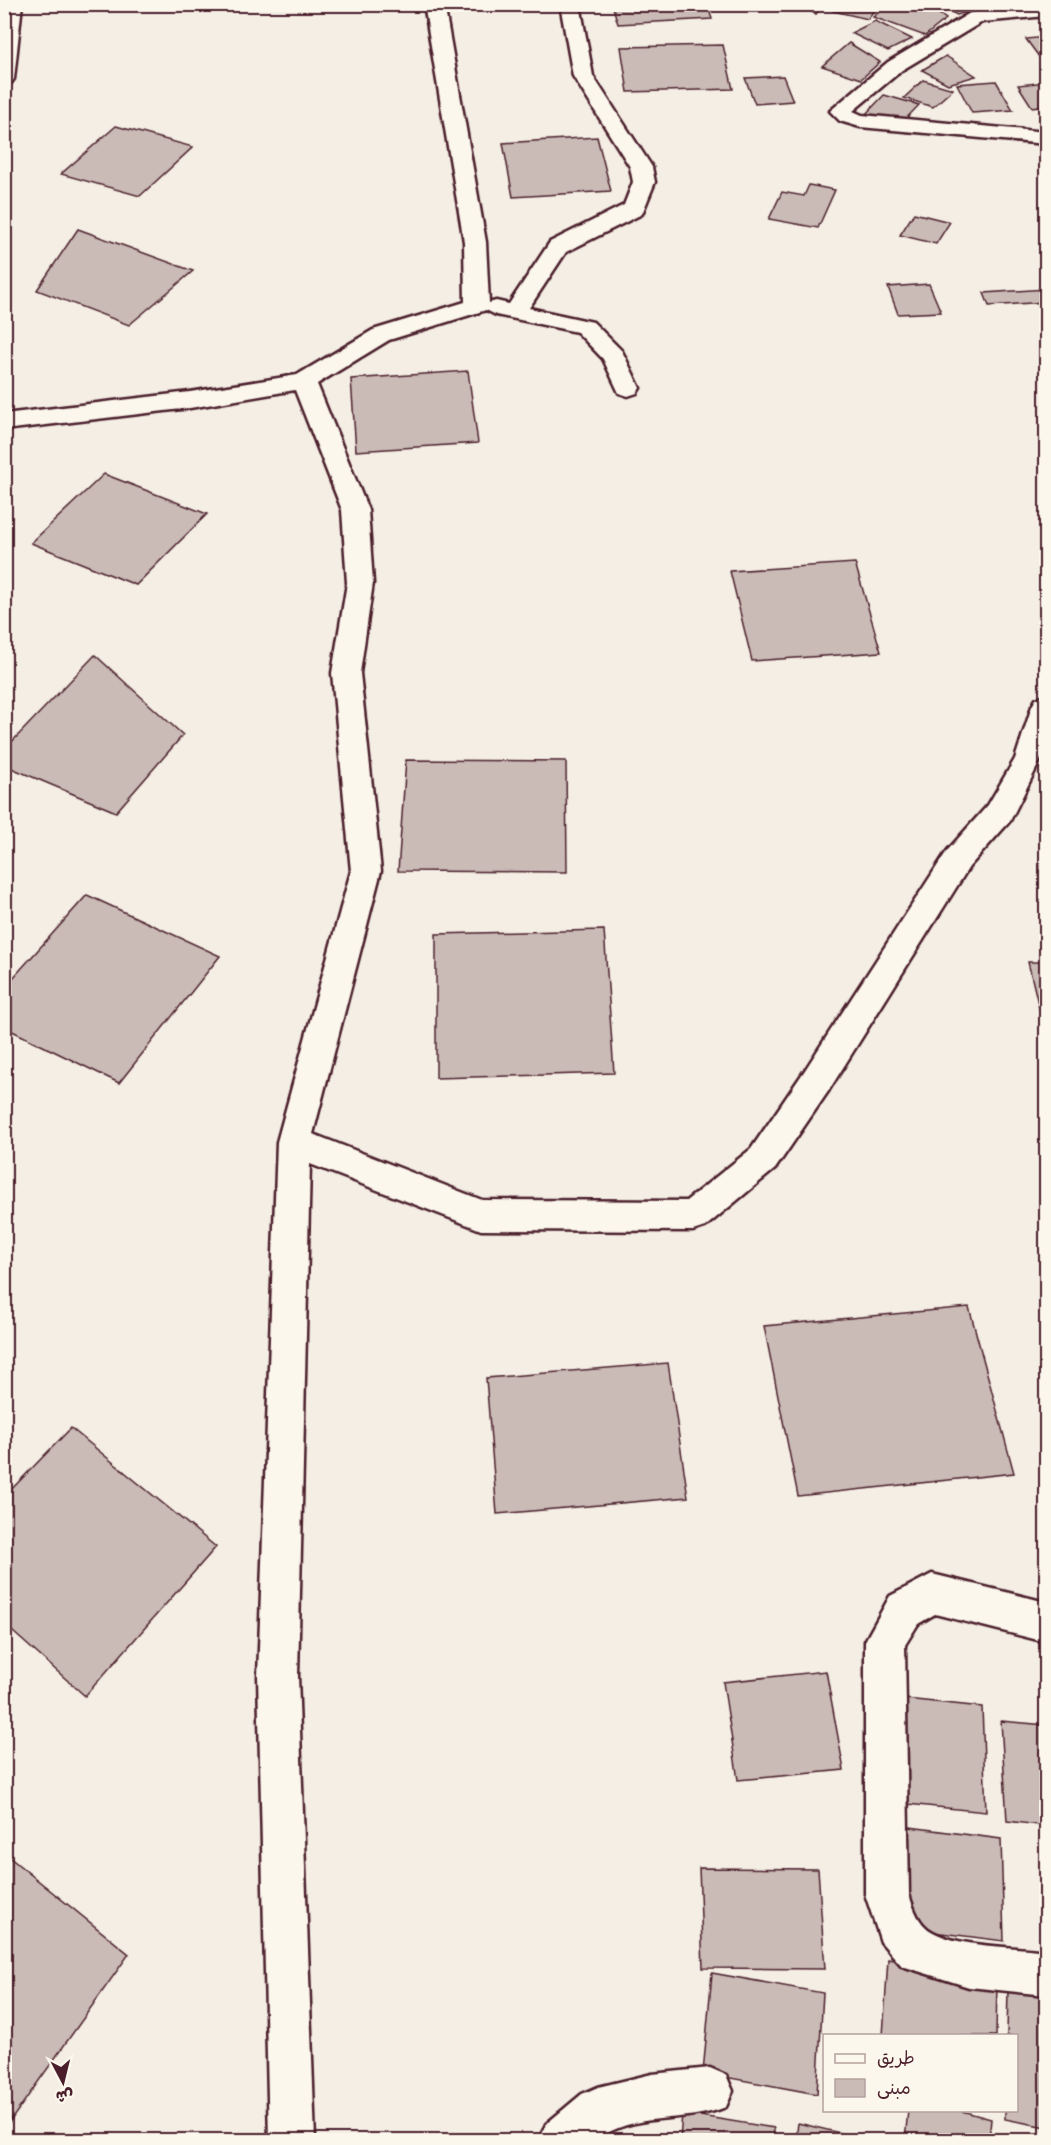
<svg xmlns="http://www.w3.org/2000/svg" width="1051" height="2145" viewBox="0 0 1051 2145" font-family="Mali,'Playpen Sans Arabic',sans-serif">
  <rect width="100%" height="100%" fill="#f4eee4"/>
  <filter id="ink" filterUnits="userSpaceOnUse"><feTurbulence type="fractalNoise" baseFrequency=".0167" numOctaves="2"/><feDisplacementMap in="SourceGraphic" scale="12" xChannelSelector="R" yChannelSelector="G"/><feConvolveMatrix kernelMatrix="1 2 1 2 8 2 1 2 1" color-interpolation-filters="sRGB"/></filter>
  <g filter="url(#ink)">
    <g fill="#cabbb6" stroke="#4a1f2b" stroke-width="1.5">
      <polygon points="612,4 707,4 712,19 618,24"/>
      <polygon points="795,4 825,4 816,14"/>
      <polygon points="838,4 878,4 868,19 833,11"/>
      <polygon points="890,4 923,4 931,8 946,19 925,36 873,17"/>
      <polygon points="935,4 975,4 978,8 957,15"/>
      <polygon points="875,21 912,39 888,51 851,33"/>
      <polygon points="1046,37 1046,65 1045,65 1026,39"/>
      <polygon points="849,43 880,62 861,79 822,66"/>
      <polygon points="723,45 733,89 628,92 621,47"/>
      <polygon points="946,56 976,76 948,84 922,70"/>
      <polygon points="783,76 793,101 755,104 745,78"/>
      <polygon points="923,80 953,89 933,107 904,98"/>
      <polygon points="996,81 1013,110 972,113 957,84"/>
      <polygon points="1046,82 1046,105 1032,107 1018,85"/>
      <polygon points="884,95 919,105 898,127 864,116"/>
      <polygon points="116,126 193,147 140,196 61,174"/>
      <polygon points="597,137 611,191 513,197 503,143"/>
      <polygon points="809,185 835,190 818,228 769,219 782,192 804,196"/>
      <polygon points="914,213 950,222 936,244 900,235"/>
      <polygon points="78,229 193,271 129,325 37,290"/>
      <polygon points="929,284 941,312 898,314 888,287"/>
      <polygon points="1046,289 1046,302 989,306 984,293"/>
      <polygon points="468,371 478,443 356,451 351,379"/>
      <polygon points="104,474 207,514 136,585 31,543"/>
      <polygon points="855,563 881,652 752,661 730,571"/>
      <polygon points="95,655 183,735 116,812 4,765 4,750"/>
      <polygon points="406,760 566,761 567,872 398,871"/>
      <polygon points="87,895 220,956 119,1083 4,1027 4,988"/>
      <polygon points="604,930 614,1073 436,1078 436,934"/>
      <polygon points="1028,962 1046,962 1046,1037"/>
      <polygon points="969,1307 1014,1473 798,1496 764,1326"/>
      <polygon points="668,1363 688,1497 497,1514 486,1378"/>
      <polygon points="71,1428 216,1547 85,1696 4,1624 4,1497"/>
      <polygon points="826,1671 844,1770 738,1780 723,1682"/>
      <polygon points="867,1695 982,1707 986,1812 868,1800"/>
      <polygon points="1001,1721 1046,1725 1046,1826 1007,1821"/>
      <polygon points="879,1823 1001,1839 1004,1941 878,1925"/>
      <polygon points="4,1853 129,1954 4,2130"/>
      <polygon points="699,1868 818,1869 825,1969 703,1968"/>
      <polygon points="888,1959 997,1980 996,2036 883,2036"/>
      <polygon points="712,1973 823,1993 817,2094 703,2073"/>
      <polygon points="1008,1989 1046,1996 1046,2127 1005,2119 1005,2110 1016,2110 1016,2036 1007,2036"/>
      <polygon points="908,2110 958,2110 991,2119 989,2140 905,2140"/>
      <polygon points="682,2113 774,2128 773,2140 680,2140"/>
      <polygon points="798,2123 853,2136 853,2140 796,2140"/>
    </g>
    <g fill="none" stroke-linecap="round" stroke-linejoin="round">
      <defs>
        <g id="minor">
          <polygon points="4,4 22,4 14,79 11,83 4,85"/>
          <polygon points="424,4 444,4 486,242 489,303 496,301 509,304 550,242 624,205 633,182 630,167 573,76 560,4 580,4 593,76 652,167 655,182 642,214 566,252 529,308 593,322 622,351 640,388 637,393 628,396 619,393 603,359 577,332 496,315 486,310 389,340 317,384 368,510 373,583 360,673 381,871 313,1134 482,1200 686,1201 751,1149 805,1070 947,851 988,805 1015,759 1032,706 1036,699 1046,696 1046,749 1010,821 969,867 829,1090 775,1169 705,1227 693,1231 481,1230 310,1164 298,1676 315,2140 269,2140 258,1676 277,1142 351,871 332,673 347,583 342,510 295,390 190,408 4,430 4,414 190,392 297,375 373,330 465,302 464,242"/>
          <polygon points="1046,4 1046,16 982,22 902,70 853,111 862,115 1046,132 1046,144 860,127 840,121 830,111 888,62 970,13"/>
          <path d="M932,1574L1046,1602V1642L935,1614L918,1624L905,1645L909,1894C913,1908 919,1925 933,1932C962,1948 1013,1946 1046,1951V1995L969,1987L902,1966L881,1942L865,1894V1641L890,1596Z"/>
          <path d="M710,2068L726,2075L733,2091L726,2107C686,2124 633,2111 597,2140H539L546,2124L582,2094L598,2087L652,2074Z"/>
        </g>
      </defs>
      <use href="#minor" stroke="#4a1f2b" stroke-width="5"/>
      <use href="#minor" fill="#fbf7ec" fill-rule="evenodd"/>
    </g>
  </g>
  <rect width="1051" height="2145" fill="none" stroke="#fbf7ec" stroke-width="24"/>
  <rect x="12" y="12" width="1027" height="2121" fill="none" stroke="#4a1f2b" stroke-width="2" filter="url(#ink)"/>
  <rect x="823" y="2034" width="195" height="78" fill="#fbf7ec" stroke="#b4a19f" stroke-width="1.5"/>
  <rect x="835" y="2054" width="30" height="9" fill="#fbf7ec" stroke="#b4a19f" stroke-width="1.5"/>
  <text x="877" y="2064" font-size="18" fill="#4a1f2b">طريق</text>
  <rect x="835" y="2079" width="30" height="18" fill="#cabbb6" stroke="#b4a19f" stroke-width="1.5"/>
  <text x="877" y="2094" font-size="18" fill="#4a1f2b">مبنى</text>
  <g transform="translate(63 2082) rotate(173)" stroke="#fbf7ec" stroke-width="4.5" paint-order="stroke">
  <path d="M0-4.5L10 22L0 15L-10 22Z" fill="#4a1f2b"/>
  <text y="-9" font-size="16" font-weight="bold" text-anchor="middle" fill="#4a1f2b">ش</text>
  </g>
</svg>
